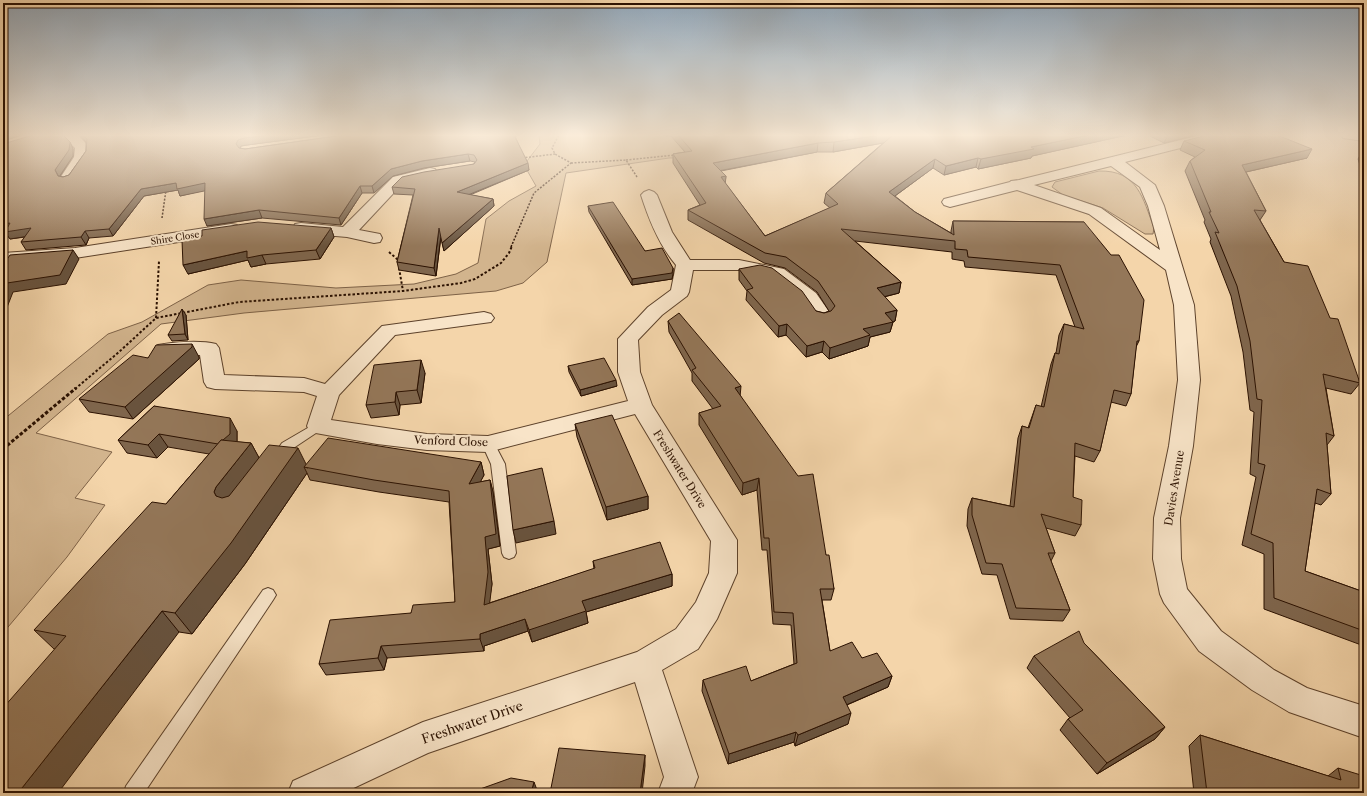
<svg xmlns="http://www.w3.org/2000/svg" width="1367" height="796" viewBox="0 0 1367 796" font-family="'Libre Caslon Text',serif">
  <rect width="100%" height="100%" fill="#f4d5aa"/>
  <filter id="stains"><feTurbulence type="fractalNoise" baseFrequency=".005" numOctaves="4"/><feColorMatrix values="0 0 0 0 .2 0 0 0 0 .09 0 0 0 0 .02 0 0 0 .5 -.17"/></filter>
  <radialGradient id="worn" r=".72"><stop offset=".6" stop-color="#630" stop-opacity="0"/><stop offset="1" stop-color="#630" stop-opacity=".3"/></radialGradient>
  <g fill="#d2b48d" stroke="#7e6247">
    <polygon points="539,135 680,135 704,157 669,158 566,173 547,262 523,283 496,291 244,313 161,324 36,433 112,452 75,498 105,505 67,557 3,633 3,420 108,334 142,322 208,285 241,280 336,288 414,284 456,274 478,263 486,219 509,201 536,186 524,165 540,144"/>
    <path d="M1099,171C1138,170 1143,199 1154,228L1153,234H1145L1103,208L1063,195L1052,187L1055,182Z"/>
  </g>
  <g fill="none" stroke-linecap="round" stroke-linejoin="round">
    <defs>
      <g id="service">
        <polygon points="318,422 322,423 324,426 322,429 292,449 282,463 277,465 272,463 270,460 282,443"/>
        <polygon points="488,439 493,441 505,464 516,553 514,557 509,559 504,557 502,553 491,464 482,444 483,441"/>
        <polygon points="268,588 273,590 276,595 273,600 144,793 124,793 126,786 263,590"/>
      </g>
      <g id="minor">
        <polygon points="53,135 78,135 89,147 88,157 72,181 67,182 62,181 60,178 74,157 75,148 68,141 55,138"/>
        <path d="M1201,135H1222L1220,138L1125,162L1155,185L1164,206L1194,305L1200,380L1193,446L1180,518L1181,559L1187,589L1221,631L1274,670L1307,688L1364,706V738L1289,712L1252,690L1199,651L1164,603L1160,594L1153,559L1154,518L1169,446L1178,380L1174,305L1166,270L1089,214L1017,190L950,207L944,205L942,202L944,199L1010,182L1011,181L1019,180ZM1111,166L1140,187L1148,206L1160,250L1101,208L1034,185Z"/>
        <polygon points="1341,135 1364,135 1364,141 1343,138"/>
        <polygon points="430,168 435,169 437,172 435,175 403,183 359,230 380,234 382,238 380,242 374,243 347,237 301,233 295,232 293,228 295,224 301,223 343,227 393,177"/>
        <path d="M649,190L654,192L657,195L672,232L690,260H739L784,269L816,293L832,316L829,320L822,322L815,320L802,301L772,277L739,270H693L689,292L687,296L662,315L638,340L640,372L652,405L737,540V573L717,619L698,649L662,670L698,777L692,793H658L664,777L635,682L428,753L343,793H288L293,781L423,722L637,652L676,629L696,602L709,573L711,541L635,414L488,452L427,450L377,444L310,432L307,426L317,396L304,392L215,389L207,387L204,382L200,355L165,356L158,355L155,350L158,345C173,342 201,340 216,344L219,348L224,375L304,378L325,384L382,326L484,312L491,314L494,318L491,322L395,335L339,395L331,420L427,434L488,436L628,401L618,372V339L648,307L671,290L676,265C659,245 649,220 641,195L644,192Z"/>
        <polygon points="231,224 237,225 239,229 237,233 75,258 3,263 3,253 75,248"/>
      </g>
    </defs>
    <use href="#service" stroke="#5d422b" stroke-width="2"/>
    <use href="#minor" stroke="#5d422b" stroke-width="2"/>
    <g stroke="#2b1101" stroke-width="1.5" stroke-dasharray="2 1.5" stroke-linecap="butt">
      <polyline points="652,135 674,136"/>
      <polyline points="522,158 555,154"/>
      <polyline points="626,160 675,155"/>
      <polyline points="571,163 626,160 637,177"/>
      <polyline points="162,218 166,190"/>
      <polyline points="511,247 534,193 571,163 555,154 552,148 559,135"/>
    </g>
    <g stroke="#2b1101" stroke-width="2" stroke-dasharray="2.5 2" stroke-linecap="butt">
      <polyline points="389,252 397,259 398,263"/>
      <polyline points="399,268 403,291"/>
      <polyline points="156,318 159,261"/>
      <polyline points="75,389 119,352 156,318 239,302 403,291 461,283 475,279 501,263 509,253 512,246"/>
    </g>
    <polyline stroke="#2b1101" stroke-width="3" stroke-dasharray="3.5 2" stroke-linecap="butt" points="3,449 76,388"/>
    <use href="#service" fill="#f8e4c8" fill-rule="evenodd"/>
    <use href="#minor" fill="#f8e4c8" fill-rule="evenodd"/>
  </g>
  <g fill="#7f664d" stroke="#2b1101" fill-rule="evenodd">
    <polygon points="80,135 323,135 247,145 241,146 240,148 245,149 344,135 517,135 517,136 515,136 529,170 470,195 493,199 494,206 444,251 441,237 436,276 399,270 397,262 413,195 394,194 392,187 474,164 475,162 470,161 424,168 393,176 374,193 362,193 341,225 262,218 207,226 205,190 180,196 178,190 144,196 113,236 89,238 86,245 26,250 21,242 25,237 10,239 5,232 3,232 3,145 70,142 73,149 73,156 60,176 63,177 69,175 86,151 86,142"/>
    <path d="M670,135H1127L1032,156L1031,158L978,169L976,167L944,175L933,168L895,196L915,212L951,233V231L953,221L1084,222L1139,341L1136,347L1131,394L1126,406L1111,402L1100,451L1094,462L1075,456L1073,497L1081,525L1075,536L1046,528L1055,553L1051,561L1070,610L1063,621L1010,619L997,575L982,574L967,526L968,509L972,498L1010,506L1018,438L1022,426L1028,428L1036,405L1041,407L1051,364L1055,353H1056L1059,335L1064,324L1075,327L1056,275L965,267L964,261L952,259V252L855,241L901,282L899,293L884,297L897,310L895,321L893,322L890,332L870,337L868,346L829,359L822,352L806,357L786,335L778,337L746,300L747,291L739,280V269L816,311L824,313L829,311L817,292L785,268L764,263L688,220V210L700,205L673,163V154L685,152ZM883,143L826,193L824,203L830,208L765,236L725,183L726,176L721,171L817,152H833Z"/>
    <polygon points="1148,135 1197,135 1164,143"/>
    <polygon points="1184,141 1307,158 1246,172 1266,211 1260,220 1284,262 1360,383 1351,394 1326,388 1334,436 1327,445 1331,494 1321,505 1315,503 1305,571 1364,592 1364,646 1264,609 1264,554 1242,545 1256,477 1250,474 1254,412 1250,410 1243,352 1231,296 1210,242 1211,239 1204,222 1205,220 1185,171 1190,161 1195,157 1180,150"/>
    <polygon points="1363,150 1364,151 1364,178 1358,159"/>
    <polygon points="588,206 645,251 673,268 673,274 672,279 632,285 589,212"/>
    <polygon points="331,228 334,237 320,259 266,264 251,267 248,260 188,274"/>
    <polygon points="186,315 188,340 172,341 168,335"/>
    <polygon points="668,321 740,395 826,555 834,589 831,600 822,600 830,651 862,658 892,676 888,687 847,705 848,724 795,746 794,742 728,764 702,691 703,680 751,681 794,664 791,625 773,624 767,550 762,550 757,490 742,495 699,425 699,413 713,409 692,381 692,373 669,332"/>
    <polygon points="199,357 199,359 133,419 89,412 79,399 148,358"/>
    <polygon points="568,366 617,386 581,396 569,372"/>
    <polygon points="425,373 421,403 400,405 399,415 371,418 366,405"/>
    <polygon points="154,406 237,431 237,442 251,443 259,458 306,465 481,462 484,475 480,482 490,480 493,492 500,546 488,549 492,584 489,603 594,569 593,561 672,574 672,586 586,612 588,623 532,642 528,631 484,646 484,651 387,658 384,670 326,675 319,664 411,613 455,602 449,502 379,492 310,480 307,473 245,564 192,634 179,632 54,649 34,630 166,504 209,454 168,447 157,458 127,453 118,440"/>
    <polygon points="575,424 648,496 648,509 607,520 577,437"/>
    <polygon points="1084,643 1165,727 1155,739 1097,774 1060,730 1068,719 1070,718 1027,668 1034,656"/>
    <polygon points="1200,735 1328,776 1338,768 1364,793 1194,793 1189,746"/>
  </g>
  <g fill="#68533e" stroke="#2b1101">
    <polygon points="3,135 22,135 3,141"/>
    <polygon points="270,135 323,135 247,145 241,146 239,151 236,144 238,140 244,138"/>
    <polygon points="881,135 895,135 894,141 833,152 834,142"/>
    <polygon points="1089,135 1127,135 1032,156 1031,158 978,169 981,159 1031,147"/>
    <polygon points="1168,135 1197,135 1164,143"/>
    <polygon points="70,142 73,149 73,156 59,177 55,170"/>
    <polygon points="818,143 817,152 713,172 713,163"/>
    <polygon points="1312,149 1307,158 1237,174 1242,165"/>
    <polygon points="468,154 470,161 424,168 393,176 374,193 372,186 391,169 422,161"/>
    <polygon points="978,158 976,167 944,175 946,166"/>
    <polygon points="935,159 933,168 888,201 889,192"/>
    <polygon points="528,163 529,170 458,199 457,192"/>
    <polygon points="726,176 725,186 721,177"/>
    <polygon points="176,183 205,183 209,190 180,196 178,190 144,196 113,236 109,229 141,189"/>
    <polygon points="360,186 362,193 341,225 339,218"/>
    <polygon points="493,199 494,206 444,251 442,243"/>
    <polygon points="259,210 262,218 207,226 204,219"/>
    <polygon points="10,223 31,228 36,235 10,239 5,232 3,232 3,224"/>
    <polygon points="331,228 334,237 320,259 316,250"/>
    <polygon points="439,228 441,235 436,276 434,268"/>
    <polygon points="85,231 89,238 86,245 81,237"/>
    <polygon points="73,250 79,259 66,284 13,292 4,315 3,315 3,292 7,283"/>
    <polygon points="247,251 262,255 266,264 251,267 248,260 188,274 183,265"/>
    <polygon points="673,268 673,274 672,279 632,285 632,279"/>
    <polygon points="901,282 899,293 875,299 877,288"/>
    <polygon points="182,309 186,315 188,340 185,334"/>
    <polygon points="897,310 895,321 893,322 890,332 870,337 868,346 829,359 830,348 863,329 885,313"/>
    <polygon points="787,324 786,335 778,337 779,326"/>
    <polygon points="824,341 822,352 806,357 807,346"/>
    <polygon points="192,344 199,357 199,359 133,419 125,407"/>
    <polygon points="421,360 425,373 421,403 417,390"/>
    <polygon points="616,380 617,386 581,396 580,390"/>
    <polygon points="741,386 740,397 735,388"/>
    <polygon points="396,392 400,405 399,415 395,402"/>
    <polygon points="230,418 237,431 237,446 220,444"/>
    <polygon points="159,434 168,447 157,458 148,445"/>
    <polygon points="251,443 263,465 230,508 216,496 214,492 216,487"/>
    <polygon points="298,448 308,468 304,467 307,473 245,564 192,634 175,613"/>
    <polygon points="481,462 484,475 473,496 469,484"/>
    <polygon points="759,478 757,490 742,495 743,483"/>
    <polygon points="490,480 493,492 500,546 488,549 492,584 488,617 484,605 485,537"/>
    <polygon points="648,496 648,509 607,520 606,507"/>
    <polygon points="554,521 556,534 516,543 513,530"/>
    <polygon points="672,574 672,586 586,612 588,623 532,642 529,630 582,601"/>
    <polygon points="162,611 179,632 58,793 18,793"/>
    <polygon points="525,619 528,631 484,646 484,651 480,639 480,634"/>
    <polygon points="381,646 387,658 384,670 378,658"/>
    <polygon points="892,676 888,687 839,708 843,697"/>
    <polygon points="851,713 848,724 795,746 798,735"/>
    <polygon points="1165,727 1155,739 1097,774 1107,763"/>
    <polygon points="796,732 794,742 728,764 729,754"/>
    <polygon points="645,755 645,766 642,793 640,793"/>
    <polygon points="534,782 537,790 536,793 531,793"/>
  </g>
  <g fill="#947759" stroke="#2b1101">
    <polygon points="33,135 58,135 64,136 70,142 69,150 55,170 58,176 63,177 69,175 86,151 87,139 82,135 270,135 244,138 238,140 236,144 239,148 245,149 344,135 514,135 528,163 457,192 493,199 442,243 439,228 434,268 397,262 415,189 392,187 402,177 424,172 474,164 477,160 474,155 468,154 422,161 391,169 372,186 360,186 339,218 259,210 204,219 205,183 177,189 176,183 141,189 109,229 85,231 81,237 21,242 31,228 5,232 10,223 3,224 3,144"/>
    <polygon points="678,135 881,135 834,142 818,143 713,163 726,176 721,177 765,236 838,204 826,193 893,135 1089,135 1031,147 1034,149 981,159 978,158 946,166 935,159 889,192 915,212 954,235 953,221 1084,222 1111,255 1119,255 1144,300 1139,341 1137,341 1131,394 1114,390 1100,451 1075,443 1073,497 1082,500 1081,525 1041,514 1055,553 1048,553 1070,610 1016,608 1002,564 986,563 972,515 972,498 1014,507 1022,426 1029,428 1036,405 1044,407 1055,353 1059,354 1064,324 1084,329 1060,265 968,257 967,250 955,249 955,241 841,229 901,282 877,288 897,310 885,313 893,322 863,329 870,335 830,348 824,341 807,346 787,324 779,326 747,290 753,288 739,269 760,265 772,268 802,291 816,311 824,313 831,311 835,306 818,281 786,257 765,253 688,210 706,203 673,154 692,151"/>
    <polygon points="1208,135 1277,135 1312,149 1242,165 1266,211 1254,210 1284,262 1308,266 1330,318 1338,319 1360,383 1323,374 1334,436 1326,433 1331,494 1317,489 1305,571 1364,592 1364,631 1274,598 1273,543 1251,534 1265,465 1258,463 1262,400 1257,399 1250,341 1237,286 1215,232 1219,233 1209,212 1211,212 1190,161 1205,150 1184,141"/>
    <polygon points="613,202 645,251 662,248 673,268 672,273 632,279 588,206"/>
    <polygon points="258,222 331,228 316,250 262,255 247,258 247,251 183,265 182,240 202,236 202,230"/>
    <polygon points="73,250 60,275 7,283 3,292 3,265 10,255"/>
    <polygon points="182,309 185,334 168,335"/>
    <polygon points="679,313 741,386 735,388 798,476 813,474 826,555 829,555 834,589 820,589 830,651 852,642 862,658 877,653 892,676 843,697 851,713 798,735 796,732 729,754 703,680 746,666 751,681 797,663 793,613 774,612 769,538 764,538 759,478 743,483 699,413 721,406 692,370 696,368 668,321"/>
    <polygon points="192,344 192,347 125,407 79,399 133,355 148,358 156,345"/>
    <polygon points="604,358 616,380 580,390 568,366"/>
    <polygon points="421,360 417,390 396,392 395,402 366,405 374,365"/>
    <polygon points="154,406 230,418 230,434 223,440 221,440 218,444 159,434 148,445 118,440"/>
    <polygon points="612,415 648,496 606,507 575,424"/>
    <polygon points="328,438 481,462 469,484 490,480 496,534 485,537 488,572 484,605 595,568 593,561 660,542 672,574 582,601 586,611 529,630 525,619 480,634 480,639 381,646 378,658 319,664 330,620 411,613 413,605 455,602 449,491 374,480 304,467"/>
    <polygon points="221,440 251,443 216,487 214,492 216,496 222,498 229,496 269,445 298,448 231,543 175,613 162,611 18,793 3,793 3,708 66,636 34,630 152,502 166,504"/>
    <polygon points="542,468 554,521 513,530 507,476"/>
    <polygon points="1079,631 1084,643 1165,727 1107,763 1068,719 1083,710 1034,656"/>
    <polygon points="1200,735 1341,780 1338,768 1364,776 1364,793 1207,793"/>
    <polygon points="559,748 645,755 640,793 550,793"/>
    <polygon points="511,778 534,782 531,793 469,793"/>
  </g>
  <linearGradient id="sky" x2="0" y2="1"><stop stop-color="#91a6b8"/><stop offset="0.55" stop-color="#faecd9"/><stop offset="1" stop-color="#faecd9" stop-opacity="0"/></linearGradient>
  <rect width="1367" height="246" fill="url(#sky)"/>
  <g text-anchor="middle" stroke-width="4" stroke-linejoin="round" paint-order="stroke">
    <g font-size="9" fill="#2b1101" stroke="#f8e4c8">
      <text transform="translate(175 238) rotate(-9)" y="3">Shire Close</text>
    </g>
    <g font-size="11" fill="#2b1101" stroke="#f8e4c8">
      <text transform="translate(451 441) rotate(2)" y="4">Venford Close</text>
      <text transform="translate(680 469) rotate(58)" y="4">Freshwater Drive</text>
      <text transform="translate(1174 488) rotate(-81)" y="4">Davies Avenue</text>
    </g>
    <g font-size="13" fill="#2b1101" stroke="#f8e4c8">
      <text transform="translate(472 722) rotate(-19)" y="5">Freshwater Drive</text>
    </g>
  </g>
  <rect width="1367" height="796" fill="none" stroke="#f4d5aa" stroke-width="16"/>
  <rect x="4" y="4" width="1359" height="788" fill="none" stroke="#2b1101" stroke-width="2"/>
  <rect x="8" y="8" width="1351" height="780" fill="none" stroke="#2b1101"/>
  <rect width="100%" height="100%" filter="url(#stains)"/>
  <rect width="100%" height="100%" fill="url(#worn)"/>
</svg>
